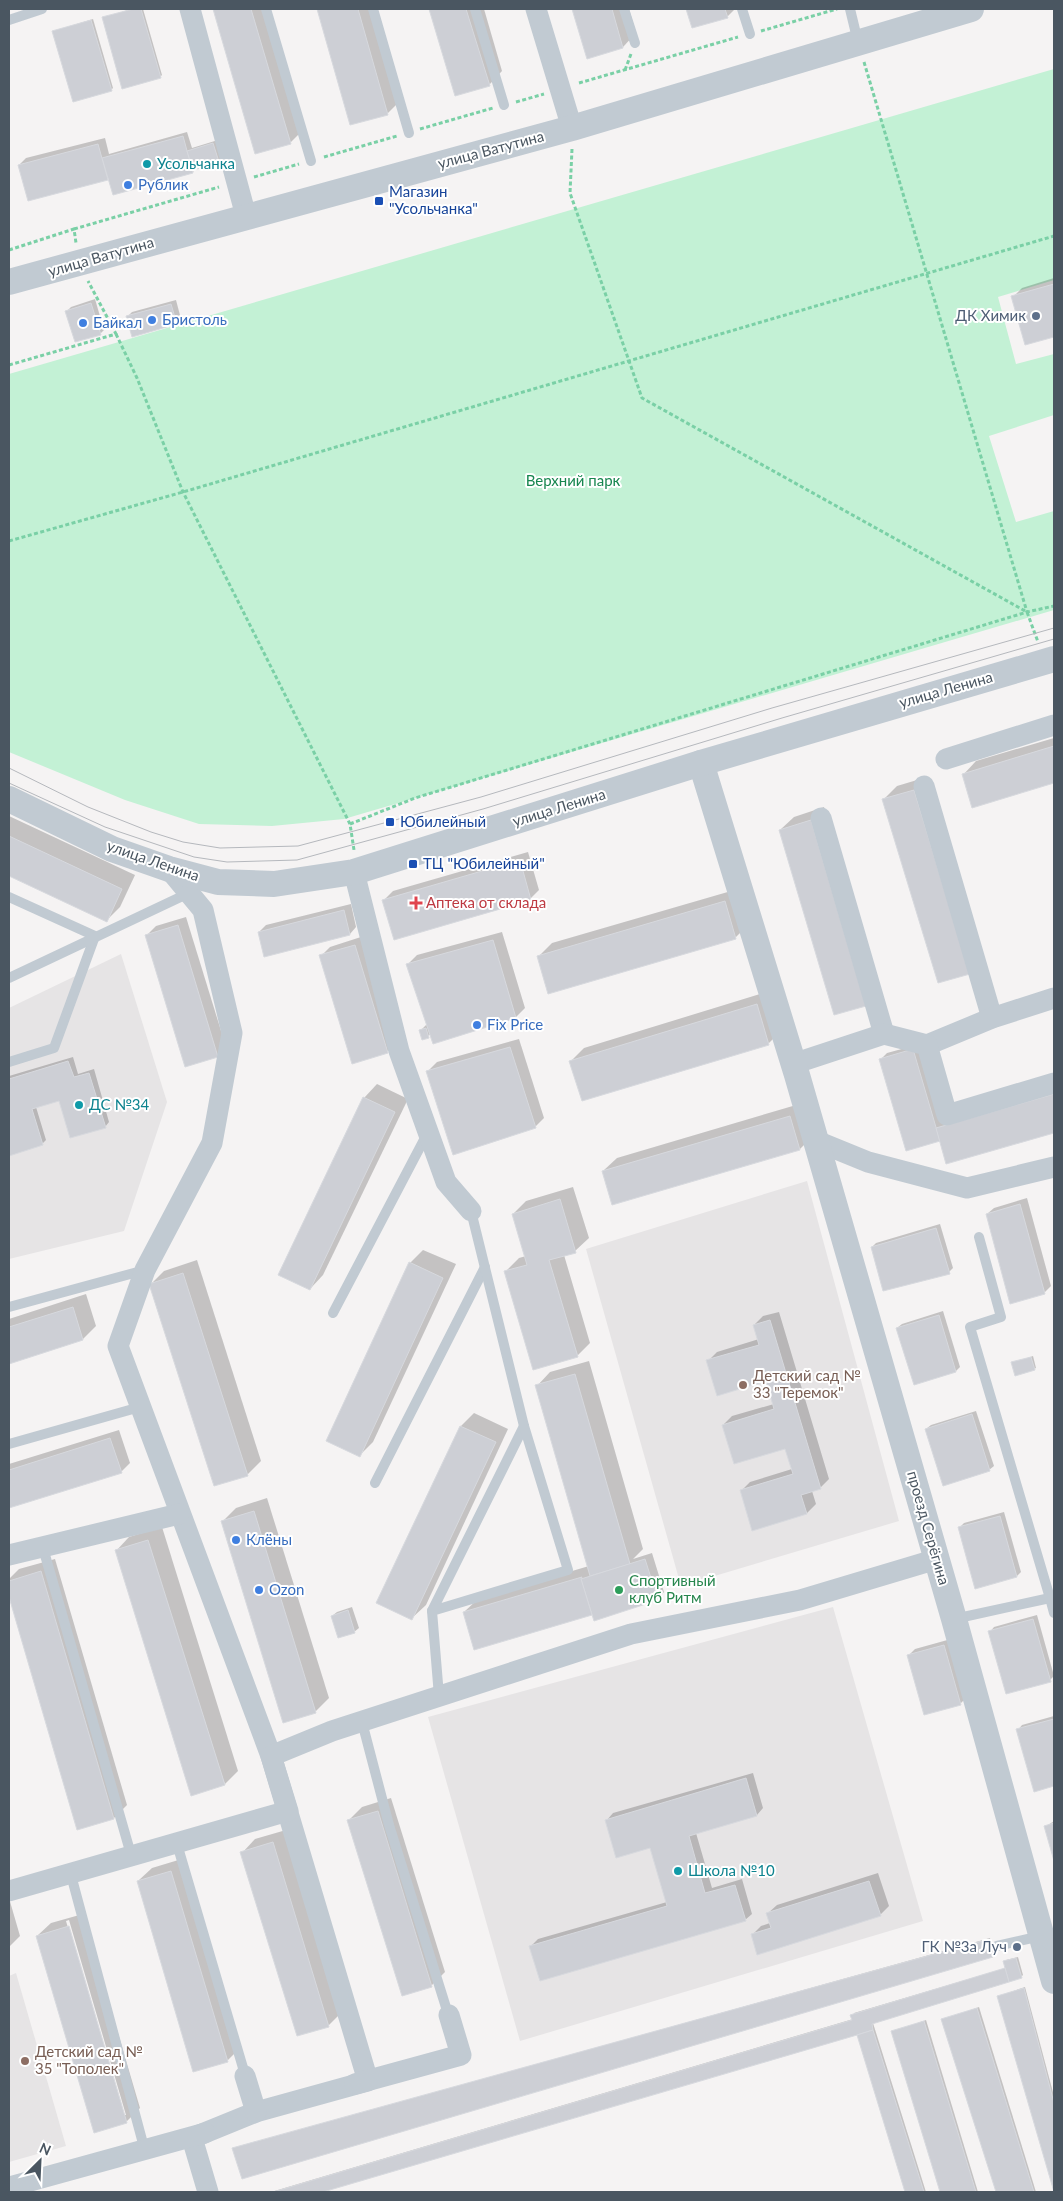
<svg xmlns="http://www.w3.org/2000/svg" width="1063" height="2201" viewBox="0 0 1063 2201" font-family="Lato,sans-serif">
<rect width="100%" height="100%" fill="#f5f3f3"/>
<g fill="#e6e4e5">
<path d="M121,954L167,1102L124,1231L9,1259V1008Z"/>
<path d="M807,1181L899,1521L681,1586L586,1249Z"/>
<path d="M833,1607L923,1921L520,2041L428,1717Z"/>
<path d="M16,1973L66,2146L9,2162V1976Z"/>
</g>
<path fill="#c3f1d5" d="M1054,69V280L998,297L1016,364L1054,354V415L989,436L1016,522L1054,511V610L344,819L272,826L199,824L125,800L9,752V374Z"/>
<g fill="#0003" fill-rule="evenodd">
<path d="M131,9H143L162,75L160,77L103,18Z"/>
<path d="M214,9H268L303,130L290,143L256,153Z"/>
<path d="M319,9H375L401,100L387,114L351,124Z"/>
<path d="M430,9H484L502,71L489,85L456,95Z"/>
<path d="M573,9H629L636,33L623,47L588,57Z"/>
<path d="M688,9H735L727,17L693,26Z"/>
<path d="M93,19L113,88L111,90L54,31Z"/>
<path d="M187,132L192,148L218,140L223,157L219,161L197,167L193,172L113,193L109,177L107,178L19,165L26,158L105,138L109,154Z"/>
<path d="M1054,278V335L1026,343L1013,297L1022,288Z"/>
<path d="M95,299L104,330L100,334L67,311L71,307Z"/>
<path d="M176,300L181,319L176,323L128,316L132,312Z"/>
<path d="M1054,738V782L973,806L963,775L976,761Z"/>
<path d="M927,777L983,959L883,800L897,786Z"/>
<path d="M824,807L879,991L780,830L794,817Z"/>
<path d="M9,816L135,875L120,907L107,920L9,875Z"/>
<path d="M528,852L539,890L530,899L384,900L393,891Z"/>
<path d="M738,889L748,925L735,938L538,957L552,943Z"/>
<path d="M351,904L356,927L350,934L265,955L259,932L266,925Z"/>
<path d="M186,917L226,1047L217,1056L147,935L156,926Z"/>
<path d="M502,932L525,1008L516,1017L434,1042L431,1034L423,1039L420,1031L427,1024L408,964L417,955Z"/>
<path d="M364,936L396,1043L387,1052L321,956L330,947Z"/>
<path d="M770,991L782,1030L769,1043L583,1100L571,1061L584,1048Z"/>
<path d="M519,1039L544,1118L535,1127L428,1071L437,1062Z"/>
<path d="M920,1044L943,1123L1054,1089V1132L947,1162L940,1140L881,1059L887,1053Z"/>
<path d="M73,1057L78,1074L94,1069L109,1122L105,1127L59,1100L36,1107L46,1140L42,1144L9,1154V1076Z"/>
<path d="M377,1084L408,1099L323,1275L310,1289L364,1098Z"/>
<path d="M803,1103L813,1136L800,1149L603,1171L617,1158Z"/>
<path d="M573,1187L589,1238L575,1251L564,1255L590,1343L577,1356L505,1272L519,1258L526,1256L513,1214L526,1201Z"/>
<path d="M1027,1198L1051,1286L1044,1293L987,1214L994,1208Z"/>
<path d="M940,1224L953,1268L949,1272L872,1247L876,1243Z"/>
<path d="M423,1250L456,1264L373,1442L360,1455L410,1263Z"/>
<path d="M197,1260L261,1461L247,1475L151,1284L164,1271Z"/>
<path d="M86,1294L96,1326L83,1339L9,1362V1319Z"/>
<path d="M943,1311L960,1367L956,1371L897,1328L902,1324Z"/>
<path d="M779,1312L829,1479L820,1488L812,1491L816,1504L807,1513L741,1491L750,1482L792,1469L786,1447L723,1425L732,1416L774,1404L767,1380L708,1361L717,1352L759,1339L754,1325L763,1316Z"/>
<path d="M1033,1356L1036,1368L1034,1369L1013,1363Z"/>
<path d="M589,1361L643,1549L633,1559L652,1553L664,1592L658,1599L593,1614L475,1648L464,1612L478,1599L589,1566L537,1386L550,1372Z"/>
<path d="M976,1411L994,1466L989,1470L926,1429L931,1425Z"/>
<path d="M474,1413L508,1429L426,1605L412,1618L461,1426Z"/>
<path d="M119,1430L130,1463L121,1472L9,1507V1464Z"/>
<path d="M267,1498L329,1698L316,1711L284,1721L223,1521L236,1508Z"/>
<path d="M1004,1512L1021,1572L1017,1576L959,1528L964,1523Z"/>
<path d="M162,1527L238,1771L225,1784L116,1551L129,1537Z"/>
<path d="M55,1559L127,1805L114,1818L78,1828L9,1593V1579L19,1569Z"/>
<path d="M352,1607L359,1628L354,1632L332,1616L337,1612Z"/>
<path d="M1037,1615L1054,1676L1050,1680L990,1632L994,1627Z"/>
<path d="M951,1639L967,1697L960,1704L909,1655L915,1649Z"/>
<path d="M1054,1716V1785L1035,1790L1018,1730L1022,1725Z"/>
<path d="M753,1773L763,1808L757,1815L696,1833L712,1888L742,1879L752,1914L745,1920L531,1946L538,1939L667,1902L651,1846L607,1820L613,1813Z"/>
<path d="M391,1798L445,1972L432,1985L403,1995L349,1820L362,1807Z"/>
<path d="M1054,1821V1857L1045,1827Z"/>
<path d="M286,1830L342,2012L328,2026L242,1853L255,1839Z"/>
<path d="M185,1858L241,2047L227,2061L138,1881L152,1868Z"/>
<path d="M878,1873L889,1906L880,1915L752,1935L761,1926L770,1923L767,1914L777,1905Z"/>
<path d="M9,1898L20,1936L9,1947Z"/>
<path d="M83,1914L140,2108L126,2122L37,1936L51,1923ZM69,1920L126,2115H123L66,1921Z"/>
<path d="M990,1938L994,1954L992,1955L233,2149Z"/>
<path d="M1018,1957L1023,1975L1021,1977L873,2023L926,2192H906L858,2034L318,2192H271L853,2019L854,2013L1006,1968L1005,1962L1006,1960Z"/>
<path d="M1025,1987L1054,2096V2188L999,1996Z"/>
<path d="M979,2007L1036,2192H997L943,2020Z"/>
<path d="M926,2020L978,2192H941L893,2032Z"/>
</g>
<g fill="#cdcfd5" stroke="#d7d9de">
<path d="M133,9H141L161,78L122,89L102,17Z"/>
<path d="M213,9H251L291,144L255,154Z"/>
<path d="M317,9H358L388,115L350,125Z"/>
<path d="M429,9H466L490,86L455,96Z"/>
<path d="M572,9H612L623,48L587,59Z"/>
<path d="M686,9H725L728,18L692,28Z"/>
<path d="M91,20L112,91L73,102L52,31Z"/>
<path d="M183,136L193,173L113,195L102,158Z"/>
<path d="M213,143L219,162L193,170L187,151Z"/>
<path d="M98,144L108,180L28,201L18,165Z"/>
<path d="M1054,284V337L1025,345L1011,296Z"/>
<path d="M91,303L101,335L75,342L65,311Z"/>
<path d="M171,304L177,324L132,337L126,316Z"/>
<path d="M1054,746V783L972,808L962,774Z"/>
<path d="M914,790L970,974L938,983L882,799Z"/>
<path d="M811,820L866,1006L834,1015L779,830Z"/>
<path d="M9,836L122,889L107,922L9,876Z"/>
<path d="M520,860L531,900L394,940L382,900Z"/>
<path d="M725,901L736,939L548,994L537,956Z"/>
<path d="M344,910L350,935L264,957L258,932Z"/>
<path d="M178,925L218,1057L185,1067L145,935Z"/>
<path d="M493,940L516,1018L433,1044L406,964Z"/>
<path d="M355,945L388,1053L352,1064L319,955Z"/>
<path d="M757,1004L769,1045L582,1101L569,1061Z"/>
<path d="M426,1028L429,1038L422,1040L419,1030Z"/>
<path d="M510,1047L536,1128L453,1155L426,1071Z"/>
<path d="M913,1049L940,1141L906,1151L879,1059Z"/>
<path d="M68,1061L74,1077L89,1073L106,1128L70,1138L59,1101L32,1109L43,1145L9,1156V1079Z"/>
<path d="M1054,1094V1133L946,1164L936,1128Z"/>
<path d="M363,1097L395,1112L310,1290L278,1275Z"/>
<path d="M790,1116L800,1150L612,1205L602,1171Z"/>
<path d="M560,1199L576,1253L549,1260L578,1357L533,1370L504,1271L527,1265L512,1214Z"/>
<path d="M1020,1204L1045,1294L1010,1304L986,1214Z"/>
<path d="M936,1228L950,1274L883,1291L871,1247Z"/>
<path d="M409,1262L443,1278L360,1457L326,1441Z"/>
<path d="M183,1273L248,1476L214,1486L149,1284Z"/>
<path d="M73,1307L83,1340L9,1364V1327Z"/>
<path d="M939,1315L956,1372L914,1385L896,1328Z"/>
<path d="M770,1320L821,1489L801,1495L807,1514L752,1531L740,1490L793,1474L785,1449L734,1464L722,1425L774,1409L766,1381L717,1396L706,1360L759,1345L753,1325Z"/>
<path d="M1031,1357L1035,1370L1015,1376L1011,1362Z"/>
<path d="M575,1374L630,1564L590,1576L535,1385Z"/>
<path d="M972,1414L990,1471L943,1486L925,1429Z"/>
<path d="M460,1426L496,1442L412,1620L376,1603Z"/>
<path d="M110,1438L122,1473L9,1508V1470Z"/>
<path d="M254,1511L316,1713L283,1723L221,1521Z"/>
<path d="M1000,1516L1017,1577L975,1589L958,1527Z"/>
<path d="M148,1540L225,1785L191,1796L115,1550Z"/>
<path d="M645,1559L658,1600L594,1621L581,1579Z"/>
<path d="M41,1571L114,1819L77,1830L9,1597V1581Z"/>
<path d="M582,1577L581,1579L592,1615L474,1650L463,1612Z"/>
<path d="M348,1610L355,1633L338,1638L331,1616Z"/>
<path d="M1033,1619L1051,1682L1006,1694L988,1631Z"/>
<path d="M944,1645L961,1705L924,1715L907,1655Z"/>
<path d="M1054,1719V1786L1034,1792L1016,1729Z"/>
<path d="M746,1778L757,1816L689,1836L705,1893L735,1885L746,1921L540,1981L529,1946L667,1906L650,1848L616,1858L605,1820Z"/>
<path d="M378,1811L432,1987L402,1996L347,1820Z"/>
<path d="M1054,1823V1861L1044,1826Z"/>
<path d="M273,1842L329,2027L297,2036L240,1852Z"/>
<path d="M171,1871L228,2062L193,2072L137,1881Z"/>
<path d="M869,1881L881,1916L757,1955L751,1934L771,1928L766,1913Z"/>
<path d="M69,1926L127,2123L94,2133L36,1936Z"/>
<path d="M989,1939L993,1957L242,2179L232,2148Z"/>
<path d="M1016,1958L1022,1978L1009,1982L1003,1961Z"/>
<path d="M1005,1968L1009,1982L872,2024L873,2030L857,2035L323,2192H273L852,2020L850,2015Z"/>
<path d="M1024,1988L1054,2103V2192L997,1996Z"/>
<path d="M977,2008L1034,2192H996L941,2019Z"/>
<path d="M924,2021L976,2192H940L891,2031Z"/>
<path d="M873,2030L924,2192H905L857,2035Z"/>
</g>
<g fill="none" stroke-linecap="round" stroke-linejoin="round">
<g stroke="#7ad0a6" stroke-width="3" stroke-dasharray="4 2.5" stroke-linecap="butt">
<path d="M761,31L837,9"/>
<path d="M864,62L1027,612"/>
<path d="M625,70L631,54"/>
<path d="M579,83L738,37"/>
<path d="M516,102L544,94"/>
<path d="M420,129L493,108"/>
<path d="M572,149L570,193L642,398L1027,612L1038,642"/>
<path d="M324,157L397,136"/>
<path d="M254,177L299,164"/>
<path d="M74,229L219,187"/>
<path d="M9,250L74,229L76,243"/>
<path d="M116,334L137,378L183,492L350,824L354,850"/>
<path d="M9,365L116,334L88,281"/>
<path d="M9,541L183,492L1054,236"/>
<path d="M350,824L415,798L1027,612L1054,606"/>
</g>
<g stroke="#c1cad2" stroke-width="10">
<path d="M266,9L311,161"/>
<path d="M373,9L409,133"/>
<path d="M475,9L504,105"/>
<path d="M624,9L635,43"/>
<path d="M742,9L750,34"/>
<path d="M850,9L858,42"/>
<path d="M9,20L42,9"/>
<path d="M9,897L95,936L54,1048L9,1062"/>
<path d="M9,978L189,893"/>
<path d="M979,1237L1001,1317L970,1327L1050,1598L1054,1597"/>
<path d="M9,1307L145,1270"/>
<path d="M333,1313L427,1134"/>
<path d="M9,1444L140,1407"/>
<path d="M375,1483L485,1267"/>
<path d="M43,1548L132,1858"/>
<path d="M432,1611L524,1426"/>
<path d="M954,1619L1050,1598L1054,1613"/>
<path d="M439,1696L432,1611L568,1570L524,1426L471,1211"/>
<path d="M362,1722L389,1825L449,2017"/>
<path d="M177,1844L246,2078"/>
<path d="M71,1875L145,2151"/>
<path d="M997,1946L1041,1936"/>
</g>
<g stroke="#c1cad2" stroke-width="21">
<path d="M190,9L246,216"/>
<path d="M536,9L572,128"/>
<path d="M946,759L1054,725"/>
<path d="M924,786L992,1018"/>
<path d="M821,818L884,1034"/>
<path d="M169,869L203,910L232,1033L212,1143L145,1270L118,1346L271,1756L368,2081L256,2112L192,2138L208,2192"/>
<path d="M354,872L399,1051L446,1182L471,1211"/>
<path d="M927,1045L992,1018L1054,998"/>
<path d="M793,1064L884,1034L927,1045L947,1115L1054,1083"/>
<path d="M814,1140L868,1162L967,1188L1054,1167"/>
<path d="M9,1555L179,1514"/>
<path d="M9,1891L288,1811L271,1756L332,1731L631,1634L800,1600L937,1559"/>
<path d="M245,2076L256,2112"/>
<path d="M355,2084L461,2055L449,2015"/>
<path d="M9,2187L205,2133"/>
</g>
<g stroke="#c1cad2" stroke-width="26">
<path d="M9,282L572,128L971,9"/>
<path d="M701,763L797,1075L954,1619L1054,1981"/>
<path d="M9,799L112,849L169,869L218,882L274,884L354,872L701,763L1054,659"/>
</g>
<g stroke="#b5b8bd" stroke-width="1">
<path d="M9,768L88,807L151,832L183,842L220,848L298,846L481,797L772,708L1054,628"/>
<path d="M9,783L105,827L194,857L227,862L297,860L483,809L782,718L1054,639"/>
</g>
</g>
<g fill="#0f9aa8" stroke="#fff" stroke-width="2">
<circle cx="147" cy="164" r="5"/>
<circle cx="79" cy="1105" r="5"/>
<circle cx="678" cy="1871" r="5"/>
</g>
<g fill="#3f7fe0" stroke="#fff" stroke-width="2">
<circle cx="128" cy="185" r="5"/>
<circle cx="152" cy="320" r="5"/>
<circle cx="83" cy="323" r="5"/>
<circle cx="477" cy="1025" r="5"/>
<circle cx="236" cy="1540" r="5"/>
<circle cx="259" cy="1590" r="5"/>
</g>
<g fill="#1a4fb4" stroke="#fff" stroke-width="2">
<rect x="374" y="196" width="10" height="10" rx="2.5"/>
<rect x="385" y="817" width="10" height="10" rx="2.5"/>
<rect x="408" y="859" width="10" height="10" rx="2.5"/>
</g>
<g fill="#5c6f8a" stroke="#fff" stroke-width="2">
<circle cx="1036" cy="316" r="5"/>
<circle cx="1017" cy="1947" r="5"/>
</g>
<path fill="#e0444e" stroke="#fff" stroke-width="2" d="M413.5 895.5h5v5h5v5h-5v5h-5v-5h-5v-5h5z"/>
<g fill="#8d6e63" stroke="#fff" stroke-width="2">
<circle cx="743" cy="1385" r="5"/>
<circle cx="25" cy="2061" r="5"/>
</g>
<circle fill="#2e9e5b" stroke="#fff" stroke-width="2" cx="619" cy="1590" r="5"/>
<g text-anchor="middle" stroke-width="4" stroke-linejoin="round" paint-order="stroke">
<g font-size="15" fill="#4a5661" stroke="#fff">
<text transform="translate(491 150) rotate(-15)" y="5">улица Ватутина</text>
<text transform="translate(101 257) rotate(-16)" y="5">улица Ватутина</text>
<text transform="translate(946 690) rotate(-16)" y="5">улица Ленина</text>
<text transform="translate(559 808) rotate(-17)" y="5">улица Ленина</text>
<text transform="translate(153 861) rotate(19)" y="5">улица Ленина</text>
<text transform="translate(928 1528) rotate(74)" y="5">проезд Серёгина</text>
</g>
<g font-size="15" fill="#0d838f" stroke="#fff" text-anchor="start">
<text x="157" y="169">Усольчанка</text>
<text x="89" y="1110">ДС №34</text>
<text x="688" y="1876">Школа №10</text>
</g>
<g font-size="15" fill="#366cbe" stroke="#fff" text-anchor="start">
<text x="138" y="190">Рублик</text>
<text x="162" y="325">Бристоль</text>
<text x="93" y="328">Байкал</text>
<text x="487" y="1030">Fix Price</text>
<text x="246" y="1545">Клёны</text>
<text x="269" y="1595">Ozon</text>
</g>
<g font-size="15" fill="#164399" stroke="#fff" text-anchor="start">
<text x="389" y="197">Магазин<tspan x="389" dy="17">"Усольчанка"</tspan></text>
<text x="400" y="827">Юбилейный</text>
<text x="423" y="869">ТЦ "Юбилейный"</text>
</g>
<g font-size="15" fill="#4e5e75" stroke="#fff" text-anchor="end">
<text x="1026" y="321">ДК Химик</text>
<text x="1007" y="1952">ГК №3а Луч</text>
</g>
<g font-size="15" fill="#17864f" stroke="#fff">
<text x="573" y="486">Верхний парк</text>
</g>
<g font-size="15" fill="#be3a42" stroke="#fff" text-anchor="start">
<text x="426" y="908">Аптека от склада</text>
</g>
<g font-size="15" fill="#785e54" stroke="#fff" text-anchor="start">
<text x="753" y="1381">Детский сад №<tspan x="753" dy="17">33 "Теремок"</tspan></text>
<text x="35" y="2057">Детский сад №<tspan x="35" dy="17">35 "Тополек"</tspan></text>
</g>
<g font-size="15" fill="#27864d" stroke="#fff" text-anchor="start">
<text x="629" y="1586">Спортивный<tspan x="629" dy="17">клуб Ритм</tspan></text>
</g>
</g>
<rect width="1063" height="2201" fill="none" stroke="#4a5661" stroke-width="20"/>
<g transform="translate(40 2161) rotate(24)" stroke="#ffffff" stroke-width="4" paint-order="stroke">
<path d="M0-4L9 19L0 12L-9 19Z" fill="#4a5661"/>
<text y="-8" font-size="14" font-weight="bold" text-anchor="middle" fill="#4a5661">N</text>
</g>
</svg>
